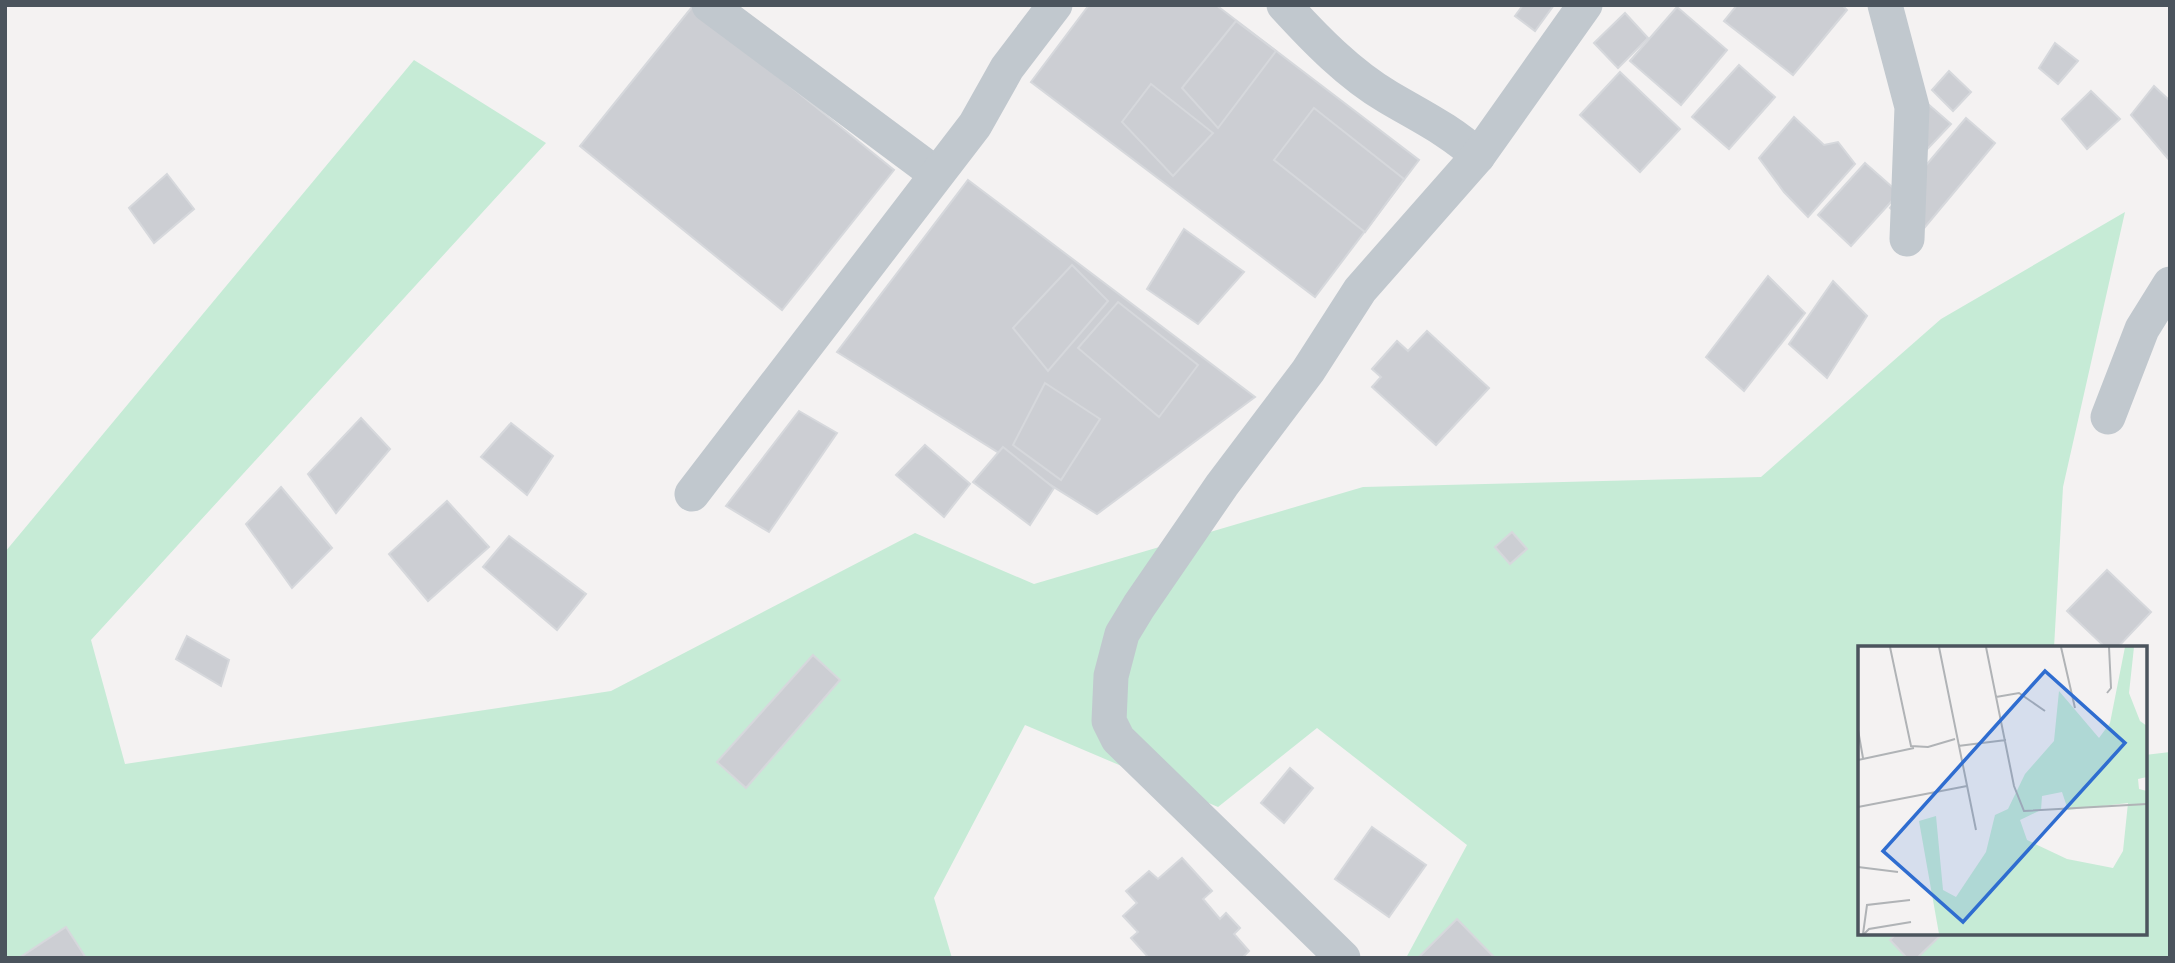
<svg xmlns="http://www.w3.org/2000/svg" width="2175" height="963" viewBox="0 0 2175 963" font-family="Karla,sans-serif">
<rect width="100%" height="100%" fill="#f4f2f2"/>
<path fill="#c6ebd6" d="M414,60L546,143L91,640L125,764L611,691L915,533L1034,584L1363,487L1761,477L1941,319L2125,212L2063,487L2054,648H1860V933H2145V755L2170,752V958H1406L1467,845L1317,728L1218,807L1025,725L934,898L952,958H5V552Z"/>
<g fill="#ccced3" stroke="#d6d8dc" stroke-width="2">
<path d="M1089,5H1216L1419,160L1315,297L1031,82Z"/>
<path d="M1523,5H1554L1535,31L1515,16Z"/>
<path d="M1737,5H1842L1847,10L1793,75L1724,21Z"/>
<path d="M692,7L894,170L782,310L580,146Z"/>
<path d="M1677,7L1727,50L1681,105L1630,61Z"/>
<path d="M1625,13L1648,38L1618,68L1594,43Z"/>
<path d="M1236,21L1276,51L1218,128L1182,88Z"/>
<path d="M2055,43L2078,61L2058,84L2039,68Z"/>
<path d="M1739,65L1775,97L1729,149L1692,117Z"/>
<path d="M1949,71L1971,92L1953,111L1932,90Z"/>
<path d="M1620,72L1680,129L1640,172L1580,115Z"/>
<path d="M1151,84L1213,133L1173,176L1122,122Z"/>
<path d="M2154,86L2170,101V161L2131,115Z"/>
<path d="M2091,91L2120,119L2087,149L2062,119Z"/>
<path d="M1928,104L1951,124L1916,161Z"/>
<path d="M1314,108L1404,179L1365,232L1274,160Z"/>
<path d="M1794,117L1824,145L1838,142L1855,164L1808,217L1784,192L1759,158Z"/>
<path d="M1966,118L1995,143L1920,233L1890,208Z"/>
<path d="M1865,163L1899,193L1851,246L1818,215Z"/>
<path d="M167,174L194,209L154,243L129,208Z"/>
<path d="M968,180L1255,397L1097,514L837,352Z"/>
<path d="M1184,229L1244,272L1198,324L1147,289Z"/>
<path d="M1072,265L1108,301L1048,371L1013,328Z"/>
<path d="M1768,276L1805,313L1744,391L1706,357Z"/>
<path d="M1833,281L1867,316L1827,378L1789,344Z"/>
<path d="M1118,302L1198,365L1159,417L1078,348Z"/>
<path d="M1427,331L1489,388L1436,445L1372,387L1381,377L1372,369L1397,341L1408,351Z"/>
<path d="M1045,383L1100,419L1061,480L1013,445Z"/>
<path d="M799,411L837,433L769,532L726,506Z"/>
<path d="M361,418L390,449L336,513L308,474Z"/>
<path d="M511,423L553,456L527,495L481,457Z"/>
<path d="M925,445L970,484L944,517L896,475Z"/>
<path d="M1003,447L1054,488L1030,525L973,482Z"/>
<path d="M281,487L332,548L292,588L246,524Z"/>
<path d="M447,501L489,547L428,601L389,554Z"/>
<path d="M1512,532L1527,549L1510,564L1495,547Z"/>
<path d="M509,536L586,594L557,630L483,567Z"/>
<path d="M2107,570L2151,612L2117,648H2106L2067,611Z"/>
<path d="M187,636L229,660L221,686L176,659Z"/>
<path d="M813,655L840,680L746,788L717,762Z"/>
<path d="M1290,768L1313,788L1284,823L1261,803Z"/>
<path d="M1372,827L1426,865L1389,917L1335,879Z"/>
<path d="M1182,858L1212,891L1203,899L1220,919L1226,913L1240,928L1234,934L1249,951L1242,958H1149L1131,938L1138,932L1123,916L1137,903L1126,891L1149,871L1158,879Z"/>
<path d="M1457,919L1495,958H1418Z"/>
<path d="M66,927L86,958H19Z"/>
<path d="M1897,933H1943L1917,958H1907L1890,940Z"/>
</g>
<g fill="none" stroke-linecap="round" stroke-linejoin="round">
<g stroke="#c1c8ce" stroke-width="35">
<path d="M709,5L936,174"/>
<path d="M1284,5C1315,39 1349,74 1388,97C1420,116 1450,130 1478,156"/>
<path d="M1885,5L1912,107L1907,239"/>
<path d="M2108,417L2142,329L2170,284"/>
<path d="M692,494L975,125L1007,68L1055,5"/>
<path d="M1343,958L1118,739L1109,721L1111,676L1122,634L1139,606L1222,485L1308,371L1360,290L1478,156L1585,5"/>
</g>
</g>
<g transform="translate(1858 646)">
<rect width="289" height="289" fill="#f4f2f2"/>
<path d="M267,1H276L271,47L282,75L289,80V131L280,133L281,143L289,145V288H81L61,175L78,170L85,244L98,251L128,206L137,169L150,163L167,128L196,95L201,45L241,92L252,77ZM204,146L210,164L270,157L265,205L255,222L209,213L169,194L162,174L183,164L184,150Z" fill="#c6ebd6" fill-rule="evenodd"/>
<path fill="none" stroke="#b0b3b6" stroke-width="2" d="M32,1L53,100L70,101L97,93M81,1L118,184M128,1L156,140L166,165L289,158M203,1L217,62M249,47L253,42L251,1M138,51L161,47L187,65M0,84L5,112M100,100L148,94M0,114L56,102M0,161L109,140M0,221L40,226M5,288L9,259L52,254M6,288L11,283L53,276"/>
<path fill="#2f6dd0" fill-opacity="0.15" stroke="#2f6dd0" stroke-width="3.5" d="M187,25L267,97L105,276L25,205Z"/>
<rect width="289" height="289" fill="none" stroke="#4b545d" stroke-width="3.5"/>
</g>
<rect width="2175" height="963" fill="none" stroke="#4b545d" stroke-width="14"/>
</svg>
